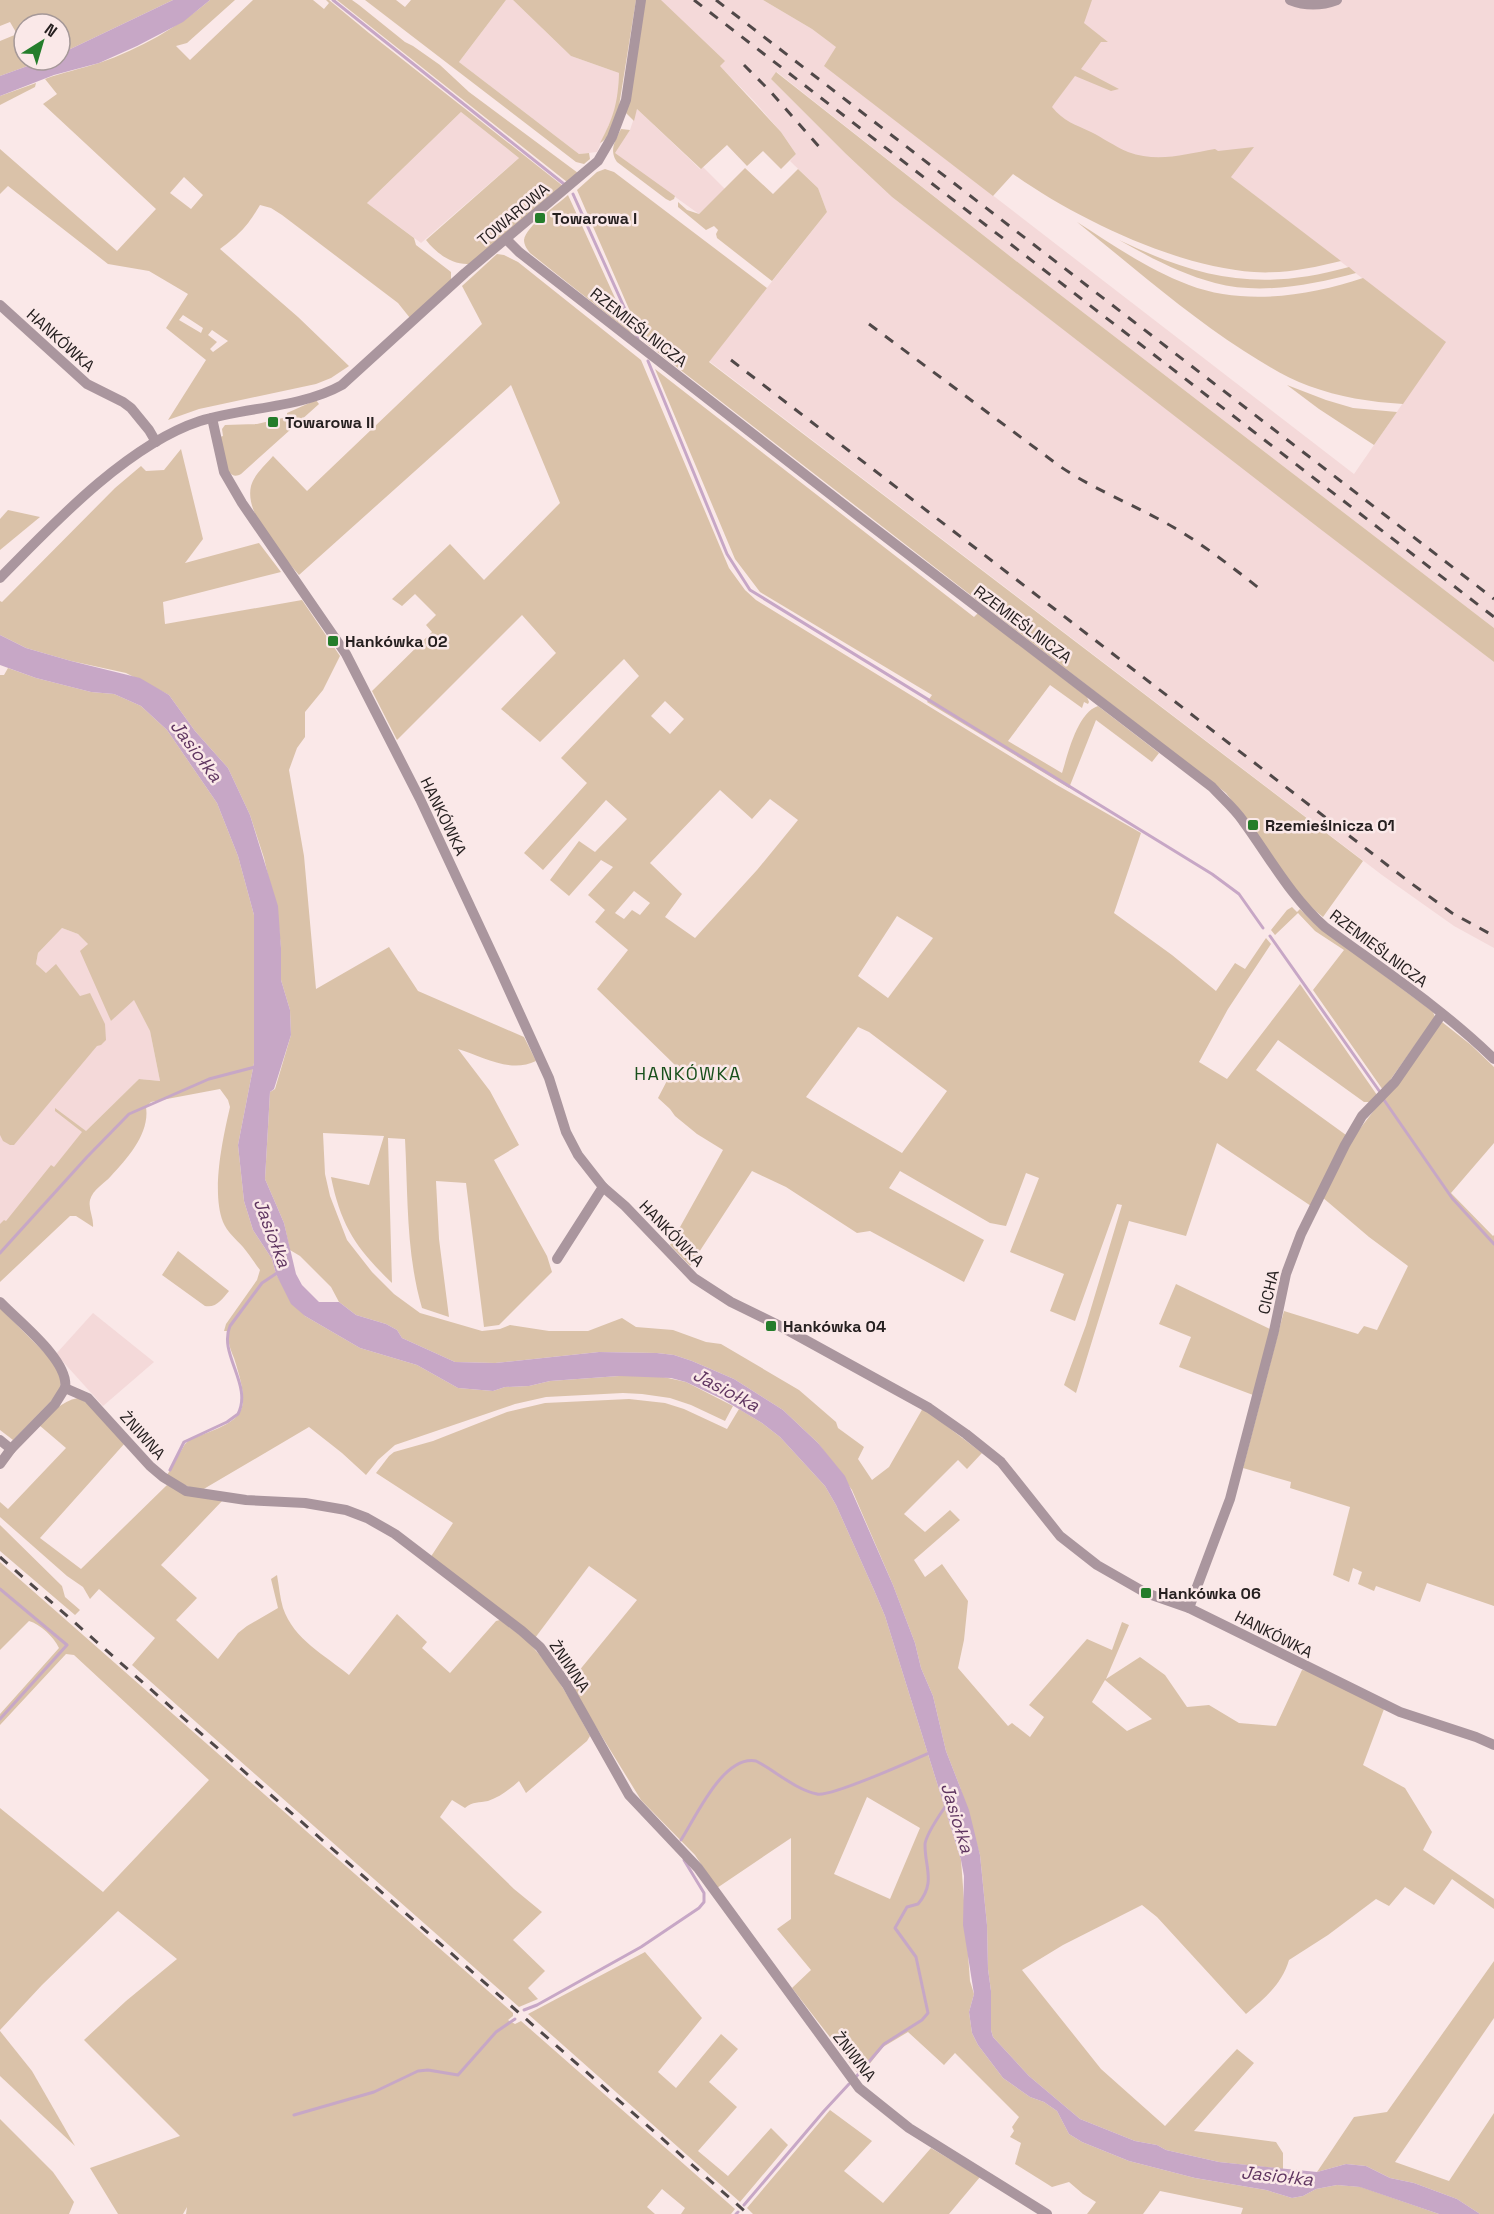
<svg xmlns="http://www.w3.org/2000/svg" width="1494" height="2214" viewBox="0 0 1494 2214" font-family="'Space Grotesk',sans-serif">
<rect width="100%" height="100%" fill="#fae8e8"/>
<g fill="#f4d9d9" fill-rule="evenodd">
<path d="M506,0H513L571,56L619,73L618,99L614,113L597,152L579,154L459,62Z"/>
<path d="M655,0H763L812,29L832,44L813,0H1494V628L1011,257L777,72L771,79L846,154L892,197L1494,662V948L1454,926L1382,875L709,361L827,212L818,188L790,161L796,154L781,132L754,101ZM836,48L1208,206L1231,177L1445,342L1354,474L825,66Z"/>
<path d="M637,109L700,169L703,167L725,189L699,214L614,153L630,130Z"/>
<path d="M461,112L519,158L421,243L367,203Z"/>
<path d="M62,928L78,934L88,944L111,1021L134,999L150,1031L160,1081L139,1079L86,1131L0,1235V1133L76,1000L36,964L38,953Z"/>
<path d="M93,1313L154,1362L103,1406L56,1354Z"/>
</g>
<g fill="#dac2a9" fill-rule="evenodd">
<path d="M0,0H173L60,54V24H24V60H44L0,76V41L17,34L10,22L0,26Z"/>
<path d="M210,0H235L187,43L176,46L190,60L253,0H313L324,9L329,3L326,0H329L369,33L563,186L469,264C452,265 436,253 426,240L519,158L461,112L367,203L414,238L416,245L451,272V280L410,318L398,303L282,215L271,208L260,205C247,227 240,234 220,249L298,317L349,366L331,378L316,384L199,409L168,420L206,360L166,328L188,294L149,271L108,264L8,186L0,194V149L117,251L156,209L43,104L57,94L45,79C63,72 81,69 99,63C140,49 178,27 210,0ZM184,177L203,195L191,209L170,193ZM183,315L203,328L201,333L179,320ZM212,330L228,341L213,352L210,349L217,342L208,335Z"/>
<path d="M337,0H352L359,5L405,42L413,46L440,65L469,92L578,173L567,182Z"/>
<path d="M365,0H396L405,7L411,0H506L459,62L579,154L589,153L590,159L584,164L576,162Z"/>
<path d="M513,0H636L619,106C615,118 611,138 600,143C614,117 618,102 619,73L571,56Z"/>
<path d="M645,0H661L725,61L720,66L781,132L796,154L781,169L763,151L747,166L727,145L701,169L637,109L634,121L626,113Z"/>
<path d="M763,0H1092L1084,23L1108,42H1101L1081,69L1119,89L1111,91L1075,76L1054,104L1052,107C1063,121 1076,125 1091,132C1103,138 1114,146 1128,152C1158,163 1185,154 1215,149L1218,151L1254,147L1231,177L1341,261C1313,268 1283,274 1254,272C1177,267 1076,219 1013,174L993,196L824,66L836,47L812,29Z"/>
<path d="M776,72L1011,257L1494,628V662L1319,528L892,197L846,154L771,79Z"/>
<path d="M36,83L35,87L0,105V96Z"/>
<path d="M621,129L630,130L615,153L675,196L674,199L670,201L666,199L617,162C609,150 615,141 621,129Z"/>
<path d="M745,168L773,194L798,169L818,188L827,212L772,281L717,238L716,234L718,230L714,226L706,230L678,207V202L687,210L699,214Z"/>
<path d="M605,169L614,172L767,288L709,362L1363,861L1323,917C1282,885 1258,834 1226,793L643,341L577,190L597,172Z"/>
<path d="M568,195L631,333L530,253C527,249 524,245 524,240C526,226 557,205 568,195Z"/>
<path d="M1077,222C1113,245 1149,270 1189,285C1244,306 1309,296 1363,278L1446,342L1403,404C1370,402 1339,397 1309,386C1286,378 1265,364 1244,351C1185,313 1132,266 1077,222Z"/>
<path d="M1119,240C1201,279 1259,292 1349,267L1356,273C1312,285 1260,295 1215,283C1181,274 1149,257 1119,240Z"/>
<path d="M497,254L504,255L518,262L641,360L729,568L745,590L756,600L1057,785L1141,833L1114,913L1172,955L1216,991L1235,963L1245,969L1266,938L1271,944L1228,1009L1199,1062L1227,1079L1300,984L1377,1095L1370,1102H1364L1278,1040L1256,1070L1346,1135L1311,1206L1217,1143L1186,1236L1129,1221L1076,1393L1064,1385L1086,1325L1122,1205L1117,1204L1075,1321L1050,1311L1064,1274L1010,1252L1039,1178L1026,1173L1006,1226L990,1223L900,1171L889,1188L984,1240L964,1282L870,1231L857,1233L786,1187L752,1171L690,1266L670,1245L723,1150L697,1134L675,1116L670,1109L658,1098L671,1073L676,1066L597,989L628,950L595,922L605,910L588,895L613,867L601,860L569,896L550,880L579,841L595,852L627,819L606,800L543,870L524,853L587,783L561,758L639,676L624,659L540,742L501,709L556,653L522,615L397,740L372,691L432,632L426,625L436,615L415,594L402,606L392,599L450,544L484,580L560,503L511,385L299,575C282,554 244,515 251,486C254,475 265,465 273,456L307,491L482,324L462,286ZM665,701L684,719L670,734L651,716ZM720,790L752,819L770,799L798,820L757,870L695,938L665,917L682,894L650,863ZM634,891L650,903L640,915L632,910L624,919L615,913ZM897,916L933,938L888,998L858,976ZM858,1027L869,1032L947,1091L902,1153L806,1097Z"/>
<path d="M655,369L974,617L978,613L1087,697L1089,702L1088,704L1084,702L1082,708L1050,685L1008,741L1062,773C1068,754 1077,713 1098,706L1159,753L1152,762L1096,720L1069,788L927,702L932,695L760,592L735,559Z"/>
<path d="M1287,385L1326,400L1353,408L1397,412L1374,445L1319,409Z"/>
<path d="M316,400L319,404L241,474C236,477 232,476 228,471L220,437L223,436L222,429L225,425L257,424L287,417V413Z"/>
<path d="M181,449L203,539L185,563L259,543L281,572L163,602L165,624L302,600L340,656L323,690L305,712V737L297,748L289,770L304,856L316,989L389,947L418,991L524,1037L536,1061C510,1074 482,1056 458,1049L490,1091L519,1145L494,1160L547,1256L552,1272L499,1325L484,1327L466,1183L436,1181L439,1239L449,1317L422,1308C406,1254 408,1195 405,1139L388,1138L392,1283C357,1249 341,1227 331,1177L369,1185L384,1136L323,1133L325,1174L330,1196L347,1240L372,1272L394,1294L420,1313L482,1331L500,1329L510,1325L549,1331H588L622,1318L636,1327L673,1330L706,1342L721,1344L799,1390L836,1422L838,1428L864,1447L858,1459L872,1480L889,1467L923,1408L982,1453L967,1469L958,1460L904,1514L925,1532L950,1510L960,1520L914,1560L925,1577L942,1564L968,1601L964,1640L958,1668L1008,1726L1012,1723L1030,1737L1044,1717L1029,1705L1087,1639L1112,1650L1122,1622L1129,1625L1106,1679L1140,1657L1165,1675L1187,1707L1209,1705L1239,1723L1276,1726L1302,1670L1308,1671L1384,1709L1363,1765L1405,1788L1432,1832L1423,1850L1494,1899V1909L1452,1879L1434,1905L1405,1887L1389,1906L1376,1899L1328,1935L1289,1960C1282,1984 1265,1998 1246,2014L1157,1917L1142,1905L1063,1945L1022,1970L1101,2069L1165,2126L1237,2049L1254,2063L1194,2131L1276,2142L1283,2153V2169L1219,2162L1166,2150L1157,2145L1135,2141L1080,2119L1029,2076L993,2037L991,2030V1991L988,1969L987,1925L980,1855L960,1787L946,1751L933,1696L921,1668L915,1643L893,1585L852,1490L818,1443L783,1410L734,1379L692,1361L674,1355L657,1353L599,1352L495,1363L455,1362L402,1338L397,1330L386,1324L356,1315L339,1302L331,1287L300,1256L290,1250L284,1223L265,1179L270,1092L275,1089L291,1035L290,1010L281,980V948L278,919L264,858L250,815L228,768L195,731L169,695L126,673L71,661L26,648L0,635V601L2,602L115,488L141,466L146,471L164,470ZM1105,1680L1152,1719L1127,1731L1092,1702Z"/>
<path d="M8,510L40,517L0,550V519Z"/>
<path d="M8,668L36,678L91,692L114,694L141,706L167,730L217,803L238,856L254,915V1063L238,1145L244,1201L253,1230L272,1259L276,1274L284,1287L305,1316L360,1348L417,1365L458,1388L493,1391L505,1387L529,1386L550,1381L619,1376H659L686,1382L733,1406L725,1421L691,1405L670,1398L642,1394L623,1393L546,1397L515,1404L395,1445L378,1460L366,1475L342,1453L309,1427L202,1490H197L166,1477L185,1444L189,1440C244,1419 253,1417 234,1358C230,1348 227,1341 229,1331H224L226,1324L257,1280L260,1270C254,1262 249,1254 243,1247C236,1239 227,1232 223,1222C211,1191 223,1138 230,1107L228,1100L220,1089L151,1102L146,1107C150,1133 128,1158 111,1176C104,1184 93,1189 90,1200C88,1209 94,1218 93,1227L76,1216H70L0,1282V1224L4,1220L6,1221L51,1165L54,1167L82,1132L55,1111V1108L86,1131L139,1079L160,1081L150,1031L134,1000L111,1021L80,951L88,944L78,934L62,928L38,953L36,964L46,973L56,964L80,996L90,993L105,1024L106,1040L101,1045L97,1046L14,1145H10L3,1141L0,1135V675H4Z"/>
<path d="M1292,907L1297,912L1300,909L1315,924L1433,1012L1435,1017L1383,1090L1313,990L1344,950L1315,931L1298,913L1275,935L1271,930L1287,910Z"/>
<path d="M1442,1022L1471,1045L1494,1067V1143L1451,1193L1493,1236L1494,1235V1606L1427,1583L1420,1602L1376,1586L1374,1591L1358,1584L1362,1572L1353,1568L1349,1582L1333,1575L1350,1507L1290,1488L1291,1482L1243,1468L1284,1311L1358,1334L1364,1326L1377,1330L1408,1266L1369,1237L1322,1197L1352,1139Z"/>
<path d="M178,1251L229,1291C222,1299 217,1308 205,1306L162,1275Z"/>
<path d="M1176,1284L1270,1329L1253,1395L1179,1367L1191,1337L1159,1324Z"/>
<path d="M0,1308L51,1359L61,1376L60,1392L13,1440L0,1430Z"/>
<path d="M78,1398L89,1404L125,1443L40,1538L81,1569L167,1485L223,1500L161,1565L197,1598L176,1620L218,1659L238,1633L247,1626L278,1608L271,1579L277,1575C279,1586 280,1598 283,1608C294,1640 325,1655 349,1675L397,1614L427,1642L422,1648L450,1673L496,1621L500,1620C510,1628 521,1635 530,1644C555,1670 573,1705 590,1736L587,1741L526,1793L519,1781C510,1789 500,1797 488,1801C479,1803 473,1801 465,1808L452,1800L440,1817L514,1889L542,1912L513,1940L545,1971L528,1988L538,1999L519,2007L179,1707L132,1665L155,1638L99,1589L90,1599L83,1587L67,1576L0,1517V1502L8,1509L66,1448L39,1425C51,1414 61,1401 78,1398Z"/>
<path d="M629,1399L665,1403L684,1409L727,1429L739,1409L762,1423L780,1437L825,1486L836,1505L874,1590L885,1616L961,1860L970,1981L974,1994L969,2012L972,2033L978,2045L1003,2078L1030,2097L1044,2102L1057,2111L1069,2134L1082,2142L1129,2161L1195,2178L1266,2190L1292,2198L1303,2196L1316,2189L1337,2185L1361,2187L1439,2214H1241L1243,2208L1160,2191L1143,2214H1087L1096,2202L1083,2194L1069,2182L1052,2187L1015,2164L1021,2143L1010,2137L1014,2131L1012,2127L1019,2117L955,2053L944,2065L908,2032L883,2047L860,2076L792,1988L811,1970L777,1929L791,1919V1838L717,1888L695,1855L641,1800L569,1683L637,1600L589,1566L535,1638L430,1558L453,1523L376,1473L389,1456L394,1452L433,1441L507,1412L545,1403ZM867,1797L920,1828L890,1899L834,1874Z"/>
<path d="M0,1525L62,1586L65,1597L80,1610L75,1615L0,1551Z"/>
<path d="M0,1562L513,2013V2016L508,2020L515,2024L521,2021L735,2209L731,2214H681L685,2208L662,2189L647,2207L655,2214H186L187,2207L183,2214H118L90,2168L180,2136L84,2040L126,2001L177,1959L118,1911L42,1985L0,2030V1808L103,1892L209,1780L74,1655L66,1654L0,1725V1714L59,1648C54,1637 40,1624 29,1621L0,1650Z"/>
<path d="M645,1952L702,2018L658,2072L676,2088L721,2034L738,2049L709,2082L737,2107L698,2151L728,2176L771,2128L788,2145L740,2202L528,2014Z"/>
<path d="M1494,1961V2018L1395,2162L1449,2181L1494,2113V2214H1480L1457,2199L1414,2183L1390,2178L1366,2166L1346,2164L1317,2172L1354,2117L1387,2112Z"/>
<path d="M0,2031L32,2071L75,2146L0,2076Z"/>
<path d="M830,2110L872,2141L844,2171L883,2203L931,2148L980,2177L949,2214H753L747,2208Z"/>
<path d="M0,2119L53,2172L74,2202L69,2214H0Z"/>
</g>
<g fill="#c7a7c6">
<path d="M173,0H210L183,22L137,46L99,63L54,75L0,96V76L44,60H60V54Z"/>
<path d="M0,635L26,648L71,661L140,678L169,695L195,731L228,768L250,815L278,906L281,948V980L290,1010L291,1035L274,1089L270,1092L265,1179L284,1223L296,1274L302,1285L319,1302H339L356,1315L386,1324L397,1330L402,1338L455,1362L495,1363L599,1352L657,1353L674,1355L692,1361L734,1379L783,1410L818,1443L845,1476L893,1585L915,1643L921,1668L933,1696L946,1751L969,1810L980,1855L987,1925L988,1969L991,1991V2030L993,2037L1029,2076L1080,2119L1135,2141L1157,2145L1166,2150L1219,2162L1317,2172L1346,2164L1366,2166L1390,2178L1414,2183L1457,2199L1480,2214H1439L1360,2187L1337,2185L1316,2189L1303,2196L1292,2198L1266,2190L1195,2178L1129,2161L1082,2142L1069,2134L1057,2111L1044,2102L1030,2097L1003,2078L978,2045L972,2033L969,2012L974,1994L963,1925L964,1876L961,1860L885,1616L874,1590L836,1505L825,1486L780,1437L762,1423L722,1399L686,1382L671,1378L619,1376L550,1381L529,1386L505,1387L493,1391L458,1388L417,1365L360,1348L305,1316L291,1304L276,1274L272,1259L253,1230L244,1201L238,1145L254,1063V915L238,856L217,803L167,730L141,706L114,694L91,692L36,678L0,665Z"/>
</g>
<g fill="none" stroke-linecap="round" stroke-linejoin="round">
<g stroke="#c7a7c6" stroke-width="3">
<path d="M333,0L564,184"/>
<path d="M573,194L638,338"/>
<path d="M648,361L727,554L750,590L1212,874L1239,894L1263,928"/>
<path d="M1270,936L1380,1092"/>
<path d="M1384,1100L1452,1198L1494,1244"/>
<path d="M0,1253L87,1157L129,1114L209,1079L255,1067"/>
<path d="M170,1470L184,1442L227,1422L238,1414C253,1385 218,1354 230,1326L262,1283L277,1273"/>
<path d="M0,1589L67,1645L0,1719"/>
<path d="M681,1840C696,1817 723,1755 756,1761C774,1770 796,1790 817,1794C831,1797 911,1761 929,1753"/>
<path d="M524,2010L537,2005L641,1947L699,1908L704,1902V1893L684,1860"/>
<path d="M855,2078L884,2044L922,2020L928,2013L916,1957L895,1928L907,1907L918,1904C936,1883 925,1868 925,1845C925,1835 941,1813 947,1804"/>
<path d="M294,2115L374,2092L418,2071L428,2070L458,2075L496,2032L515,2019"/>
<path d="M744,2205L824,2111L849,2084"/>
<path d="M736,2214L738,2212"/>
</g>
<g stroke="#aa969e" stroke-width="10">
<path d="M1290,0C1305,6 1321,6 1337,0"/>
<path d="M506,239L519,252L857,515L1212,787C1222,798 1235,809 1243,821C1270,858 1291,897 1325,927C1382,969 1443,1009 1494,1059"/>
<path d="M0,305L87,384L123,402L131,408L149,430L156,442"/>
<path d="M212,418L224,472L242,503L346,654L420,799L498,966L549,1078L566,1132L578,1155L603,1187L625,1206L694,1278L731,1302L780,1326L929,1408L966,1434L1001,1462L1060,1536L1097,1565L1146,1593L1189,1608L1400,1712L1476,1737L1494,1745"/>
<path d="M0,578C53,524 127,445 200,421C245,407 301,408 342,385L465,273L598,161L612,137L626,100L641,0"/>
<path d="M557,1259L603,1187"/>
<path d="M0,1302C18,1321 70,1361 65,1388L88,1398L150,1466L163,1477L186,1491L246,1500L305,1503L346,1510L367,1518L395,1534L522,1631L540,1647L567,1685L629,1795L698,1868L859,2088L909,2128L1047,2214"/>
<path d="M0,1440L11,1449"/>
<path d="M0,1464L11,1449L55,1404L65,1388"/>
<path d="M1189,1608L1230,1499L1274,1331L1286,1274L1301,1234L1345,1145L1362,1116L1395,1082L1442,1014"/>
</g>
<g stroke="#504848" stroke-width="3" stroke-dasharray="10 10" stroke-linecap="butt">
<path d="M694,0L1494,617"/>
<path d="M716,0L1494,599"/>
<path d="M744,65L770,91L822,150"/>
<path d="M869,324L1058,465C1094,490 1135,505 1173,527C1204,545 1232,567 1260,589"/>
<path d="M731,360L1408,881L1452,913L1494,936"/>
<path d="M0,1557L748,2214"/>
</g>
</g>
<g fill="#247d2b" stroke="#fae8e8" stroke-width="2">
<rect x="534" y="212" width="12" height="12" rx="3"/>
<rect x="267" y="416" width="12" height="12" rx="3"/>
<rect x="327" y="635" width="12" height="12" rx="3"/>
<rect x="1247" y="819" width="12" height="12" rx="3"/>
<rect x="765" y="1320" width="12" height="12" rx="3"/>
<rect x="1140" y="1587" width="12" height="12" rx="3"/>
</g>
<g text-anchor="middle" stroke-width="5" stroke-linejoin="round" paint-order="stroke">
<g font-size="16" fill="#262020" stroke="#fae8e8">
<text transform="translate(513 214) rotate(-40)" y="6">TOWAROWA</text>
<text transform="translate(639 327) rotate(38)" y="6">RZEMIEŚLNICZA</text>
<text transform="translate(61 340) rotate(42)" y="6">HANKÓWKA</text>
<text transform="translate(1023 624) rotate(37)" y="6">RZEMIEŚLNICZA</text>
<text transform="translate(444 816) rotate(64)" y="6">HANKÓWKA</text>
<text transform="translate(1379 948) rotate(37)" y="6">RZEMIEŚLNICZA</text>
<text transform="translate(672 1233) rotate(46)" y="6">HANKÓWKA</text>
<text transform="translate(1268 1292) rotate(-77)" y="6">CICHA</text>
<text transform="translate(143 1435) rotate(48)" y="6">ŻNIWNA</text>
<text transform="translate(1274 1634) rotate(27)" y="6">HANKÓWKA</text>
<text transform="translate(570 1666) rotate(56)" y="6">ŻNIWNA</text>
<text transform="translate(855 2056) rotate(52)" y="6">ŻNIWNA</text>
</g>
<g font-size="16" font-weight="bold" fill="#262020" stroke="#fae8e8" text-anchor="start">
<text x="552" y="224">Towarowa I</text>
<text x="285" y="428">Towarowa II</text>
<text x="345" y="647">Hankówka 02</text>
<text x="1265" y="831">Rzemieślnicza 01</text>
<text x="783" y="1332">Hankówka 04</text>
<text x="1158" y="1599">Hankówka 06</text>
</g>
<g font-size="18" font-style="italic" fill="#5f3560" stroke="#fae8e8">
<text transform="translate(196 751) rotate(53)" y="6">Jasiołka</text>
<text transform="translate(272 1233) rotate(69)" y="6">Jasiołka</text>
<text transform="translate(726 1390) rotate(28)" y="6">Jasiołka</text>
<text transform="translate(957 1818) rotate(73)" y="6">Jasiołka</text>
<text transform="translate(1277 2176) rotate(6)" y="6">Jasiołka</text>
</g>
<g font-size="18" letter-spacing="1.5" fill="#19501c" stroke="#fae8e8">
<text x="688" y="1080">HANKÓWKA</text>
</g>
</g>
<g transform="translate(42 42) rotate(37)"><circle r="28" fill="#fae8e8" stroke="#a59898" stroke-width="1.5"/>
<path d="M0-4.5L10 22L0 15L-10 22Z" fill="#247d2b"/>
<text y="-9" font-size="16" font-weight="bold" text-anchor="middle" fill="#262020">N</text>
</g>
</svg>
